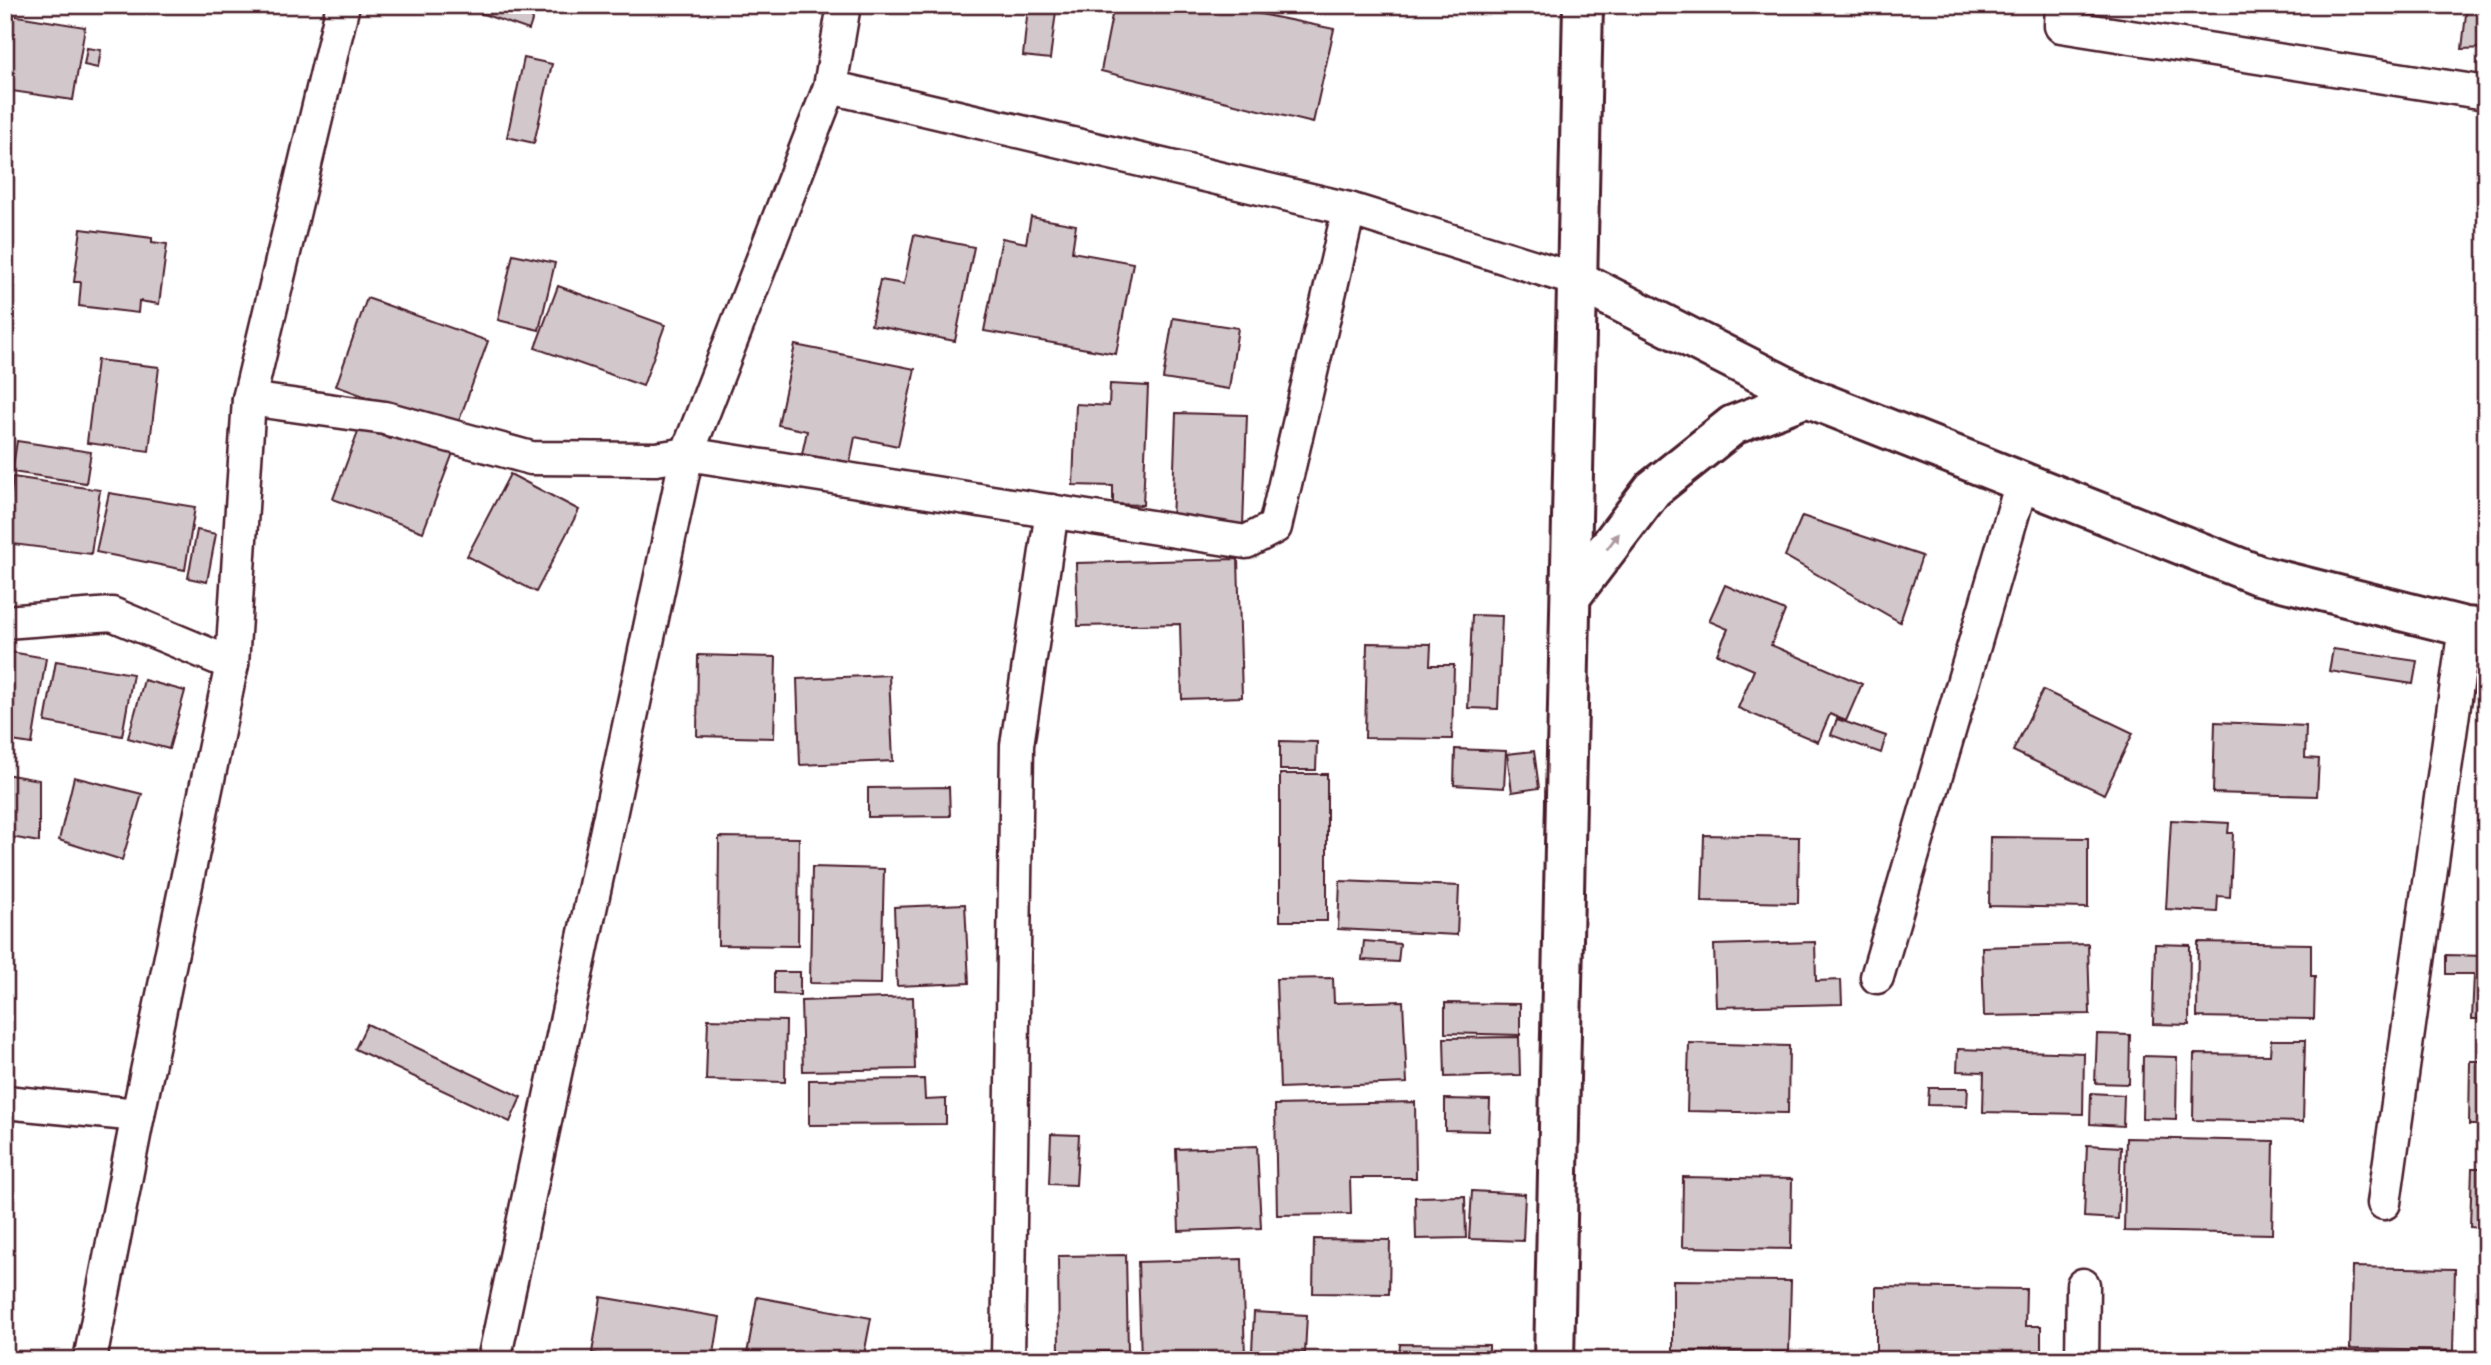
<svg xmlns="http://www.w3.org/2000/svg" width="2491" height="1365" viewBox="0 0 2491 1365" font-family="Dekko,sans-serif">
<rect width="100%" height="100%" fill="#fff"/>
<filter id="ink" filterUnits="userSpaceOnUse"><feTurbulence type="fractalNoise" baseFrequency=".0143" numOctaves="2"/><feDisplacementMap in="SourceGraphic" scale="14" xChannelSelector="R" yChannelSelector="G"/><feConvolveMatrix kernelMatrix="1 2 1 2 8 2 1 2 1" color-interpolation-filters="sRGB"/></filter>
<g filter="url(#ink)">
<g fill="#d2c7cb" stroke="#4a1f2b" stroke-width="2">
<path d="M457,5H537L529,30Z"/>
<path d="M1114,5H1216L1334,29L1313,123L1101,71Z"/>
<path d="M2467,5H2486V48L2462,49Z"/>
<path d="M1028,7L1056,11L1050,59L1023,56Z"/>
<path d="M5,14L85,27L73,100L5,90Z"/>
<path d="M87,48L101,50L98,68L84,65Z"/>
<path d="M524,58L552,64L534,143L507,137Z"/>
<path d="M1031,217L1076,225L1072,252L1133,263L1116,354L984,331L1002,238L1026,243Z"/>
<path d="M81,229L152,238V242L167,244L159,304L139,301L138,313L79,306L81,282H74Z"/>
<path d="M914,235L974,247L955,341L871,325L880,280L904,284Z"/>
<path d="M513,254L555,263L539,330L498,320Z"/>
<path d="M558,286L665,325L643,386L535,348Z"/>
<path d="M367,298L488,341L456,429L336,386Z"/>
<path d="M1173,318L1238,328L1229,389L1163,379Z"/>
<path d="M795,345L915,369L898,446L855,437L850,463L802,454L807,431L778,425Z"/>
<path d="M97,360L159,367L149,451L87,443Z"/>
<path d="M1110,384L1148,386L1143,505L1113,504V486L1073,485L1076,404L1109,406Z"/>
<path d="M1176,413L1247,415L1243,526L1172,523Z"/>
<path d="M395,425L456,445L423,532L333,499L360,427L390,439Z"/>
<path d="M17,441L91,452L86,483L12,472Z"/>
<path d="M510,474L579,510L536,592L467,556Z"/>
<path d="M13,477L100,490L91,554L5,543Z"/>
<path d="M109,493L195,507L185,570L96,552Z"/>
<path d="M1802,516L1922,556L1900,622L1785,556Z"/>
<path d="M197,530L216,534L207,582L188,578Z"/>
<path d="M1238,559L1242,697L1182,699L1180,624L1078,626L1076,563Z"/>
<path d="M1725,585L1785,611L1771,645L1862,684L1846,721L1830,714L1818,742L1738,708L1754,670L1717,654L1728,629L1709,621Z"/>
<path d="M1472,615L1502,616L1498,709L1468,708Z"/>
<path d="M1367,643L1431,644L1430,665H1454L1452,739L1365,738Z"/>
<path d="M2333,649L2417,661L2413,684L2329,671Z"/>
<path d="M5,651L46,658L32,744L5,740Z"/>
<path d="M698,655L776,657L774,738L697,736Z"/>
<path d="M56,661L133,674L122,736L45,722Z"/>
<path d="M889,675L893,761L800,765L797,679Z"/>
<path d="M144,680L185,691L169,749L128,738Z"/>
<path d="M2043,690L2133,733L2104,794L2013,751Z"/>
<path d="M1837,719L1886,736L1881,753L1831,735Z"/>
<path d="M2215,722L2306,726L2305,758L2319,759L2317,796L2213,793Z"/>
<path d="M1280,741L1317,742L1316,770H1280Z"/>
<path d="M1455,749L1506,751L1504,788L1454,785Z"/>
<path d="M1534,751L1539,788L1512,792L1507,754Z"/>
<path d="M5,774L39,780V842L5,836Z"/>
<rect x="1280" y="774" width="47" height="147"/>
<path d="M74,777L142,794L122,860L59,840Z"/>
<path d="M949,787L950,816L868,817V788Z"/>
<path d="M2171,820L2229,823L2228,833H2233L2230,897L2218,896L2217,912L2166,909Z"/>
<path d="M1704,835L1799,837L1798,903L1702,901Z"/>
<path d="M719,837L799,838L798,946L718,945Z"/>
<path d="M1990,837L2088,838V908L1989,906Z"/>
<path d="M812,867L884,869L881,984L810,983Z"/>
<path d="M1340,881L1459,886L1457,935L1338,929Z"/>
<path d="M965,904L969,983L897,986L894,907Z"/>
<path d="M1364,941L1400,944L1398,962L1362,960Z"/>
<path d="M1815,942L1816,981L1841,980L1842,1004L1716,1007L1714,945Z"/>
<path d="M2198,942L2311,944V976H2315L2314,1019L2197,1017Z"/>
<path d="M2088,944L2090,1014L1984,1016L1982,947Z"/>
<path d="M2155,944L2190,945L2189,1025L2153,1024Z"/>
<path d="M2446,955L2486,956V1019H2472L2474,974H2446Z"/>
<path d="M774,972H800V995L774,994Z"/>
<path d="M1333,978L1334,1003L1403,1001L1407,1083L1280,1088L1276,979Z"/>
<path d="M913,997L915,1069L803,1071L801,1001Z"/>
<path d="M1445,1003L1520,1004V1035L1445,1033Z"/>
<path d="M708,1019L786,1021L785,1082L706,1080Z"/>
<path d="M367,1024L521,1097L510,1122L355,1049Z"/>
<path d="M2097,1034L2130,1035L2129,1084L2095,1083Z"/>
<path d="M1519,1037L1520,1075L1445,1077L1444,1038Z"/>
<path d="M2271,1040H2305L2303,1122L2193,1120L2194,1054L2270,1055Z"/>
<path d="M1689,1043L1789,1046L1788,1113L1687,1111Z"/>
<path d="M1958,1049L2084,1053L2083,1114L1983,1112L1984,1072L1957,1071Z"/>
<path d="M2143,1056L2177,1057L2176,1119L2142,1118Z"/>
<path d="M2470,1061H2486V1125H2469Z"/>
<path d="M924,1079L925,1100L946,1099V1124L809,1125V1080Z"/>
<path d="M1929,1088H1968L1967,1106L1928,1105Z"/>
<path d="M2091,1093L2124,1095L2123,1126L2090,1124Z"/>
<path d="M1445,1099L1490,1100L1489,1131L1445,1130Z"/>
<path d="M1415,1102L1416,1178H1350L1351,1214L1277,1215L1275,1105Z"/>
<path d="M1051,1134L1079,1135L1076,1185L1049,1184Z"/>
<path d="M2126,1138L2274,1141L2272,1234L2124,1231Z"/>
<path d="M2087,1145L2121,1147L2118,1219L2084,1217Z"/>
<path d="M1257,1146L1261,1228L1179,1231L1176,1149Z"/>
<path d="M2472,1168H2486V1228L2470,1227Z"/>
<path d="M1683,1177L1792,1179L1791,1249L1682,1247Z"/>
<path d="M1472,1191L1525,1194L1523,1241L1469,1239Z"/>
<path d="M1465,1196L1466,1238L1416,1239L1415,1197Z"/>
<path d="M1314,1239L1390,1240L1389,1294L1313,1293Z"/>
<path d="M1126,1255L1128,1351L1059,1352L1058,1256Z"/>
<path d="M1242,1259L1245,1357H1228V1360H1141L1138,1262Z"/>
<path d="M2352,1267L2455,1269L2453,1351L2350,1349Z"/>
<path d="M1673,1280L1791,1281L1789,1352L1673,1351Z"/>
<path d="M1876,1287L2026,1289L2025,1326H2041V1356L1876,1353Z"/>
<path d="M601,1297L720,1317L713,1360H634L592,1353Z"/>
<path d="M757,1297L871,1318L863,1360H746Z"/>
<path d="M1254,1312L1307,1315L1305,1353L1252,1351Z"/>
<path d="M1400,1344L1489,1345V1360H1399Z"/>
</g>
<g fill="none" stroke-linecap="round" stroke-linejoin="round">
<defs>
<g id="street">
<path d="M2062,5L2061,26L2486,93"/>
<path d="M830,87L1349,209L1577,280"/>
<path d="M249,399L385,418L531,458L656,459L687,454L1246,542L1275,527L1349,209"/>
<path d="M5,622L112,614L232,664"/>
<path d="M1877,977L2022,482"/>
<path d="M5,1102L138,1115"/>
<path d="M2384,1203L2465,627"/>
<path d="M90,1360L138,1115L232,664L249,399L343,5"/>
<path d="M494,1360L687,454L830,87L844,5"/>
<path d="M1008,1360L1017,745L1052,511"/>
<path d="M2082,1360L2083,1285"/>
</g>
<g id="secondary">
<path d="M1577,280L1807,397L2258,575L2465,627L2486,629"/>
<path d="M1572,595L1653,489L1733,425L1807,397"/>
<path d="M1554,1360L1583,5"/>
</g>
</defs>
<use href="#street" stroke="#4a1f2b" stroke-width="37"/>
<use href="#secondary" stroke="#4a1f2b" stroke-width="44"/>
<use href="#street" stroke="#fff" stroke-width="32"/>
<use href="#secondary" stroke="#fff" stroke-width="38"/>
</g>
<defs><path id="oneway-solid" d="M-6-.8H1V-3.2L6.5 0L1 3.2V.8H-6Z" transform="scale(1.75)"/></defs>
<use fill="#ae9aa0" href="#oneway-solid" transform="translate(1613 541) rotate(-53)"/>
</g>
<rect width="2491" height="1365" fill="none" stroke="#fff" stroke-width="28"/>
<rect x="14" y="14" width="2463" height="1337" fill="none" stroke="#4a1f2b" stroke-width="2.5" filter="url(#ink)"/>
</svg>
